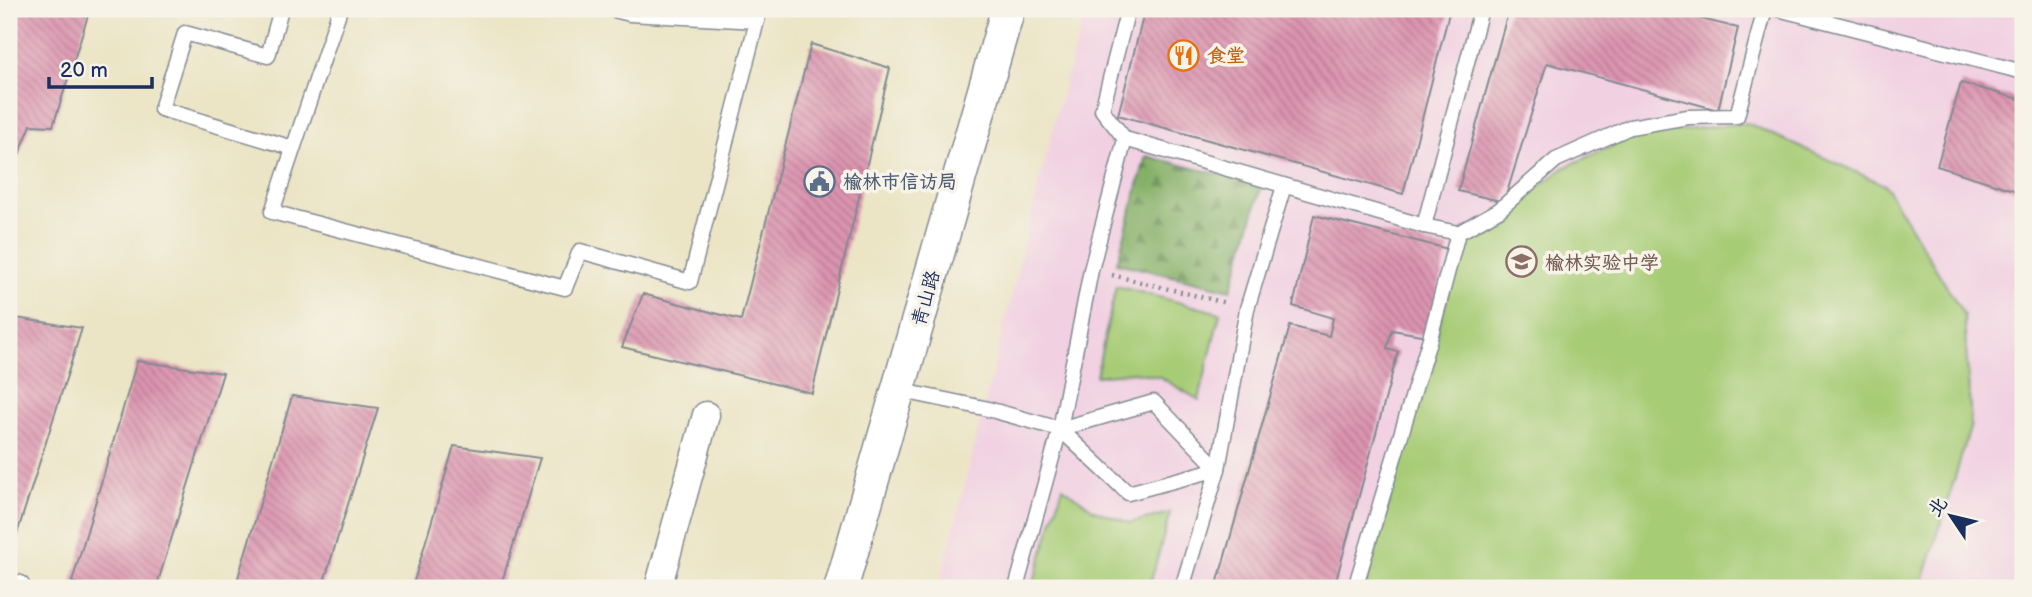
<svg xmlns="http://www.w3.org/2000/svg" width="2032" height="597" viewBox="0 0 2032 597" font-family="'Balsamiq Sans','LXGW WenKai TC',sans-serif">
<defs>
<pattern id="forest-firs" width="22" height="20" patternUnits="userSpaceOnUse" patternTransform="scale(1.75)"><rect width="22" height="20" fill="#85b067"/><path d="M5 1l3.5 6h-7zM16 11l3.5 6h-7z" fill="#6c9058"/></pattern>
<pattern id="building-back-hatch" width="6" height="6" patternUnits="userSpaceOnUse" patternTransform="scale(1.75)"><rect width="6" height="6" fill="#dc94af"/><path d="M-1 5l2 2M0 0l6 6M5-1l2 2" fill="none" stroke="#b27992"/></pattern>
</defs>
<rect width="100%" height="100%" fill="#f7f3e8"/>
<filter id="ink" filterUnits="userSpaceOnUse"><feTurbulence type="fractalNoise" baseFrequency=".0143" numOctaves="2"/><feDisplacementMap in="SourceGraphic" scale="14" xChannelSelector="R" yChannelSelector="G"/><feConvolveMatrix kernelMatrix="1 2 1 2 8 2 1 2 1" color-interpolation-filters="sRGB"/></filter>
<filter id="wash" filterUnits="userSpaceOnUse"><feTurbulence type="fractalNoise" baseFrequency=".00686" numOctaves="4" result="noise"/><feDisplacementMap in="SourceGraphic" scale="28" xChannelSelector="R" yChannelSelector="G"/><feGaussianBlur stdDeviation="1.57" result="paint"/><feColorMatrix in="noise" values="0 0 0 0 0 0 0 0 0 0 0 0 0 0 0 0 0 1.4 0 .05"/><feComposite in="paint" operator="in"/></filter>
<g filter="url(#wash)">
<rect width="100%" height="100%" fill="#ebe4c5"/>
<path fill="#f1d0e2" d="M1086,9H2023V588H939L1056,115Z"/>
<g fill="#a7cc76" stroke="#617e6a" stroke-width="2">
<path d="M1747,123L1885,185L1964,315L1971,425L1921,588H1365L1463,239L1511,208L1565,167L1637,135Z"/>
<path d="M1116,286L1220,313L1199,400L1160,377L1134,372L1096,376Z"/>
<path d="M1063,487L1094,510L1130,523L1170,513L1149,588H1032Z"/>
</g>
<path fill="url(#forest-firs)" stroke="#507062" stroke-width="2" d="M1146,156L1262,185L1231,290L1117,263Z"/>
<g id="blocks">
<g fill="url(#building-back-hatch)">
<path d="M9,9H90L53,126L31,125L12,172L9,171Z"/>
<path d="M1145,9H1450L1403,194L1118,115Z"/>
<path d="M1509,9H1661L1738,28L1718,110L1547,63L1504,202L1458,191Z"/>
<path d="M811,44L890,68L812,393L622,347L643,294L741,320Z"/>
<path d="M1961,83L2023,100V193L1937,166Z"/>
<path d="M1314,215L1448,249L1427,336L1392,330L1387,349L1398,352L1334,588H1216L1290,326L1329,336L1333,318L1293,306Z"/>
<path d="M9,317L82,328L9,559Z"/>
<path d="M137,361L223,373L156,588H94L72,582Z"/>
<path d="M292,396L378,408L322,588H235Z"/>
<path d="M454,446L540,458L500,588H412Z"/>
</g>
</g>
</g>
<g filter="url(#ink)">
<use href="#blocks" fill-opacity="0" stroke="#838a92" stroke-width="2"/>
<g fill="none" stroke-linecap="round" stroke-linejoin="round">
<defs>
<g id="service">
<path d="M281,9L268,56L185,33L161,109L293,148"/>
<path d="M340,9L272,212L565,288L580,251L690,282L760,9"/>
<path d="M610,9L630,14L757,21"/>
<path d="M1778,9L2023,72"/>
<path d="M1125,139L1102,110L1128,9"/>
<path d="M1424,226L1481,9"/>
<path d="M898,390L984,408L1060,429L1128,493L1218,469L1154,402L1060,429"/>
<path d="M1016,588L1060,429L1091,270L1125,139L1424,226L1458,233L1499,210L1556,160L1630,127L1688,117L1737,116L1765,9"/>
<path d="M1182,588L1218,469L1247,309L1284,186"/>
<path d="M1355,588L1430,338L1458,233"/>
</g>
<g id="minor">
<path d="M9,586L17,588"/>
<path d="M658,588L706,415"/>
</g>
<path id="tertiary" d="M841,588L1008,9"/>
</defs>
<use href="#service" stroke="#838a92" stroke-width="17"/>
<use href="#minor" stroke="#838a92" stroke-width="29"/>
<use href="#tertiary" stroke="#838a92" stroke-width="36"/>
<path stroke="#838a92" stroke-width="4.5" stroke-dasharray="2 5" stroke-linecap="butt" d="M1112,275L1226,303"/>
<use href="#service" stroke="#fff" stroke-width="14"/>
<use href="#minor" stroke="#fff" stroke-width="26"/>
<use href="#tertiary" stroke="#fff" stroke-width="33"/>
</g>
</g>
<defs>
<symbol id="restaurant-ring" viewBox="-11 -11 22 22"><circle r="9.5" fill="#f7f3e8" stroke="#e8710a" stroke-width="1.5"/><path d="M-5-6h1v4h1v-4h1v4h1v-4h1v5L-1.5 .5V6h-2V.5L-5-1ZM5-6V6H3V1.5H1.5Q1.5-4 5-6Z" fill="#e8710a"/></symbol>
<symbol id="civic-ring" viewBox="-11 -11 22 22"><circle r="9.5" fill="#f7f3e8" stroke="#5c6f8a" stroke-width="1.5"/><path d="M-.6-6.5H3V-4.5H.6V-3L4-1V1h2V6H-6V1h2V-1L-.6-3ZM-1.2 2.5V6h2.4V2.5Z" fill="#5c6f8a"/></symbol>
<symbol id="school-ring" viewBox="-11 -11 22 22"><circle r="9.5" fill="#f7f3e8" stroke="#8d6e63" stroke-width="1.5"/><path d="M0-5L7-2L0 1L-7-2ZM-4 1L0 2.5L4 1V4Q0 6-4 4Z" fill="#8d6e63"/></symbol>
</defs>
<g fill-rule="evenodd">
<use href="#restaurant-ring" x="1166" y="38" width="35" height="35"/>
<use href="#civic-ring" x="802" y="164" width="35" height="35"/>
<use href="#school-ring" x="1504" y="244" width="35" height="35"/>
</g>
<g text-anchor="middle" stroke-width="7" stroke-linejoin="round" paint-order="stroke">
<g font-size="19" font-weight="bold" fill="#c56008" stroke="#f7f3e8" text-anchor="start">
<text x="1207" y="62">食堂</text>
</g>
<g font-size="19" font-weight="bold" fill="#4e5e75" stroke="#f7f3e8" text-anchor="start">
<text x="843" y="188">榆林市信访局</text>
</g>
<g font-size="19" font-weight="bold" fill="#785e54" stroke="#f7f3e8" text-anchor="start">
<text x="1545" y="269">榆林实验中学</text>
</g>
<g font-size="19" fill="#1b2f5e" stroke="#f7f3e8">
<text transform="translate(925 298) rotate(-74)" y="7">青山路</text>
</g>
</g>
<rect width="2032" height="597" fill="none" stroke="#f7f3e8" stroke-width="35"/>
<g transform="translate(1951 516) rotate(305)" stroke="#f7f3e8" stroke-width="5" paint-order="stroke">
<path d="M0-5L12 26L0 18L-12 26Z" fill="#1b2f5e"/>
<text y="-10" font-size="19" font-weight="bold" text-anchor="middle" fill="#1b2f5e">北</text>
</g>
<path d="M49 77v10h103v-10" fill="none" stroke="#1b2f5e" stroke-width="3.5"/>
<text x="60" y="77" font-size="21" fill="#1b2f5e" stroke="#f7f3e8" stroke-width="5" paint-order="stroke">20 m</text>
</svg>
